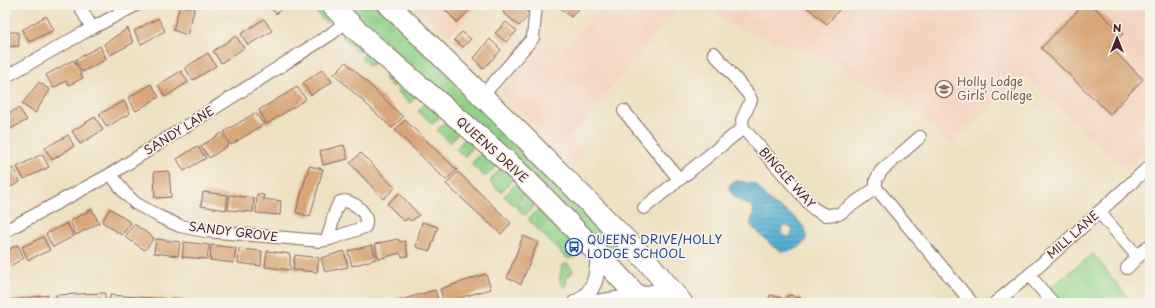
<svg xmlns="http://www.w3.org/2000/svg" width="1155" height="308" viewBox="0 0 1155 308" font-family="'Playpen Sans',sans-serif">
<defs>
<pattern id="grass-tufts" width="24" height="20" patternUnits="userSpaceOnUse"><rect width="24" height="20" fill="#92d38b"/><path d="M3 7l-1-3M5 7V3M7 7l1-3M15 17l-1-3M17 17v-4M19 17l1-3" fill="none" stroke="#7fb578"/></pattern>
<pattern id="water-rules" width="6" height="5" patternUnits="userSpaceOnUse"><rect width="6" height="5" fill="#53b0d1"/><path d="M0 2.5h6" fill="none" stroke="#478faa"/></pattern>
</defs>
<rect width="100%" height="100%" fill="#f7f3e8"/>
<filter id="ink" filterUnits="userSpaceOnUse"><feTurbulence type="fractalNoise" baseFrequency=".025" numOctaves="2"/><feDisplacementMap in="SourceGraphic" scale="8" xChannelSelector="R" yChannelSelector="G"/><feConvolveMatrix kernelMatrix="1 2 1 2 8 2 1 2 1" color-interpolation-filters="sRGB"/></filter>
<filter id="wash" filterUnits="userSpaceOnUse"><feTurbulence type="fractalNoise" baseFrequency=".012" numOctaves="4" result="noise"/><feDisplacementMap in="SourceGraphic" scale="16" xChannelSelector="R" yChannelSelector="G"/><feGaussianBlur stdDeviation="0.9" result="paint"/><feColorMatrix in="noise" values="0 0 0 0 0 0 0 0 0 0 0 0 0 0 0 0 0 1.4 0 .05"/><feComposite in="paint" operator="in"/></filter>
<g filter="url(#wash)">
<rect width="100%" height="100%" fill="#eee1c2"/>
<g fill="#f4d3c0">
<path d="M415,5H480L449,37Z"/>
<path d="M602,5H680L568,140L586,154L576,166L501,92L535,52L543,39L561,55Z"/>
<path d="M706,5H1150V144L1128,167L1120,165L1025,75L950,144L933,126L902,102L854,76L841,65L730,25Z"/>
</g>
<g fill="url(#grass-tufts)" stroke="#6e795b">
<path d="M309,5H323L332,18L326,23Z"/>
<path d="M343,5H378L618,242L608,251L423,76Z"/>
<path d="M345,32L364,45L357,52L341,35Z"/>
<path d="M370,48L379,57L370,66L361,58Z"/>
<path d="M393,71L401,77L392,87L384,79Z"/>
<path d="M406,80L419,92L410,103L396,90Z"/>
<path d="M428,101L442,114L433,124L418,111Z"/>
<path d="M448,119L460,131L450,143L437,130Z"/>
<path d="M468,135L474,146L464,157L456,149Z"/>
<path d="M483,151L499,163L489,174L484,176L471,164Z"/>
<path d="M503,166L515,177L501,192L490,182L493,176Z"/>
<path d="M518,182L530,192L518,205L520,207L531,194L537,203L525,215L504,196Z"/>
<path d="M543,205L574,238L569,242L579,253L574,257L569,259L563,255L528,219Z"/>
<path d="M565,264H568L573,270L571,274L566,277L567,283L565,288C557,282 560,274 563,265Z"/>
</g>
<path fill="#92d38b" stroke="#6e795b" d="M1093,254L1132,303H1059L1048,289Z"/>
<path fill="url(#water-rules)" stroke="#4e687e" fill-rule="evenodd" d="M736,181L755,184C761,190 764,197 771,202C782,210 795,215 803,226C814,240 795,256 779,250C772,248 758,231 751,226C750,219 755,215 753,207C740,200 738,203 729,189L730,184ZM784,226L790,227C793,230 793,233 790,237H787L782,234L781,229Z"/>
<g id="blocks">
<g fill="#d8a779">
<path d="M180,5L195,8L187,35L173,30Z"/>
<path d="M269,5H285L276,14Z"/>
<path d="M440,5H475L457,22Z"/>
<path d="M510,5H520L530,14L519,26L503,12Z"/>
<path d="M561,5H580L581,6L571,17L559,7Z"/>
<path d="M804,5H843L827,24Z"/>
<path d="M1083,5H1092L1123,34L1110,47L1143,79L1110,114L1041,48Z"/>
<path d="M46,16L54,30L29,42L22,30Z"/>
<path d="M158,18L165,31L141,44L134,31Z"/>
<path d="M264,19L272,31L248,45L241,34Z"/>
<path d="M506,22L517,31L506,42L495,33Z"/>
<path d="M128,28L133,43L110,55L104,44Z"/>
<path d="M5,32H18L19,46L5,47Z"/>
<path d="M462,32L471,39L463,47L454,40Z"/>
<path d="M236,36L244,48L221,63L213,51Z"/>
<path d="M490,39L501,50L483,69L474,58Z"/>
<path d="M100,46L106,59L82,72L75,60Z"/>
<path d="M208,53L216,66L193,80L185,68Z"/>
<path d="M73,60L83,78L69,85L66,81L53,88L46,75Z"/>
<path d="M346,62L403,117L392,128L334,74Z"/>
<path d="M323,69L332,82L311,95L303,83Z"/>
<path d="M181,71L188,82L165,97L158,85Z"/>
<path d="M39,82L50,90L35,113L22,104Z"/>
<path d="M151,84L159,97L136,111L128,98Z"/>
<path d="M297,87L306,99L267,124L259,110Z"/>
<path d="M124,101L130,113L107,127L99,114Z"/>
<path d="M19,108L27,120L5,132V115Z"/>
<path d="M255,113L264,124L231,145L224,132Z"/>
<path d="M95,117L103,130L80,144L72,131Z"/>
<path d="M405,120L457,170L446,180L395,130Z"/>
<path d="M222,133L229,145L209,158L201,146Z"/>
<path d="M68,135L74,146L52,160L45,148Z"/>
<path d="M344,145L348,159L323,165L320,151Z"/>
<path d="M197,146L206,158L184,171L177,159Z"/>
<path d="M361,153L395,188L383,199L350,163Z"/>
<path d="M42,154L49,167L24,179L17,167Z"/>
<path d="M309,166L323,169L310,217L296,212Z"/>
<path d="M13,168L20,182L5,190V173Z"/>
<path d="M169,171L171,197L155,198L154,172Z"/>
<path d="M458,172L511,223L501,234L446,184Z"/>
<path d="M203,192L228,195L226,210L201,206Z"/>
<path d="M399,193L419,215L411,221L408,218L404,221L387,204Z"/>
<path d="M257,194L264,195L263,199L281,201L280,215L256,213Z"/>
<path d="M230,195L254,198L253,212L228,210Z"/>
<path d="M110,208L131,223L122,235L102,222Z"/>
<path d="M92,209L99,223L76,235L70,221Z"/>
<path d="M422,222L438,227L430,251L416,247Z"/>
<path d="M67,223L74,236L53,247L46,234Z"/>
<path d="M134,224L154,238L145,250L125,237Z"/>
<path d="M523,236L538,242L521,284L507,278Z"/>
<path d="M43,237L50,250L28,260L22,247Z"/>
<path d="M156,239L180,242L178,256L154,253Z"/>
<path d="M398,239L400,242L405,241L408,256L402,257L400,253L378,259L375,244Z"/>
<path d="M184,242L209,245L207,259L182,257Z"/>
<path d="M18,245L24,258L5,269V251Z"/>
<path d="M211,245L236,248L234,263L210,260Z"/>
<path d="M372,245L376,259L352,266L348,251Z"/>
<path d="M239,249L262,251L261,266L238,263Z"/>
<path d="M267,251L290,254V270L265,267Z"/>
<path d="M344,251L348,267L325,272L321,258Z"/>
<path d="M295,255L319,258L317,272L293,270Z"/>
<path d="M486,274L491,289L444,302L440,289Z"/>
<path d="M435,290L439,303H390Z"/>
<path d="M105,293V303H56V295Z"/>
<path d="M48,295L49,303H5V301Z"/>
<path d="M110,295L166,299V303H110Z"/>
<path d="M770,295L782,298V300L785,301L787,296L792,295L795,298L800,297L803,301V303H768Z"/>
<path d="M172,298L202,302V303H171Z"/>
</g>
</g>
</g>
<g filter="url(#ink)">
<use href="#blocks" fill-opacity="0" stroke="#836360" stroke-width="1"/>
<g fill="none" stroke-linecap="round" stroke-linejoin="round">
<defs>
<g id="minor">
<path d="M79,5L92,28"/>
<path d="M714,53L749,95L751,100L742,120L743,128L814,209L825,215L839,214L876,188L972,303"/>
<path d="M5,77L92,28L136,5"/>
<path d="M482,96L533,38L536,5"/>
<path d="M624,111L679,179"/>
<path d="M111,174L123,191L135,203L160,217L180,226L205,231L321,241L330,239L365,227C371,214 352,198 340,202C332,212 333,228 326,240"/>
<path d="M876,188V180L881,171L920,137"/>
<path d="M644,208L743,128"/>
<path d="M1099,212L1138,257"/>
<path d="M5,231L111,174L331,34L347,21"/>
<path d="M1127,268L1147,247"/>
<path d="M1029,275L1053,303"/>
<path d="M995,303L1029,275L1150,166"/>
</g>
<g id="tertiary">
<path d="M575,303C595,294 598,274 598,254"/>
<path d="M593,303L638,296L669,288"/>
</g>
<g id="trunk">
<path d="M332,5C388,65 455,112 514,168C560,211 601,258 644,303"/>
<path d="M389,5L524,137L647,261L682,303"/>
</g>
</defs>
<use href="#minor" stroke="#836360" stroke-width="14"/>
<use href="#tertiary" stroke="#836360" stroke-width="17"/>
<use href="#trunk" stroke="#836360" stroke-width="23"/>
<use href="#minor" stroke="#fff" stroke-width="12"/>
<use href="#tertiary" stroke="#fff" stroke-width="15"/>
<use href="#trunk" stroke="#fff" stroke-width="21"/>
</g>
</g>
<defs>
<symbol id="school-ring" viewBox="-11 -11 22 22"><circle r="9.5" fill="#f7f3e8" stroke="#8d6e63" stroke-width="1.5"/><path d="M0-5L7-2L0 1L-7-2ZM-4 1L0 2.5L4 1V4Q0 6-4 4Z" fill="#8d6e63"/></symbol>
<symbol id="bus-ring" viewBox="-11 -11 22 22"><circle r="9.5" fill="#f7f3e8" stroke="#1a4fb4" stroke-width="1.5"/><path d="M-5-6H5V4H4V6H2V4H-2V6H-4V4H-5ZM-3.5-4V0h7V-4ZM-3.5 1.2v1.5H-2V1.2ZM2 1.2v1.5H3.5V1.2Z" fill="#1a4fb4"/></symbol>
</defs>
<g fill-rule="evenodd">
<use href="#school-ring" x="934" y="79" width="20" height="20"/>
<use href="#bus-ring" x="564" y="237" width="20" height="20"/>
</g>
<g text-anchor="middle" stroke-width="3.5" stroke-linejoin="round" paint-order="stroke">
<g font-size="12" fill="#785e54" stroke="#f7f3e8" text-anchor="start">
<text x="957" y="86">Holly Lodge<tspan x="957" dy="14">Girls' College</tspan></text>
</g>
<g font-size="12" fill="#4a1f2b" stroke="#f7f3e8">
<text transform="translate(179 131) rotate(-32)" y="4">SANDY LANE</text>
<text transform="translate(492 150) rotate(42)" y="4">QUEENS DRIVE</text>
<text transform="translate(787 178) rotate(48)" y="4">BINGLE WAY</text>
<text transform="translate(233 232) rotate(7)" y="4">SANDY GROVE</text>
<text transform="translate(1073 235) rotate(-42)" y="4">MILL LANE</text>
</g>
<g font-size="12" fill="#164399" stroke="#f7f3e8" text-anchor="start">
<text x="587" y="244">QUEENS DRIVE/HOLLY<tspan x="587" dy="14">LODGE SCHOOL</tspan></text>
</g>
</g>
<rect width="1155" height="308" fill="none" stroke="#f7f3e8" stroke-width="20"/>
<g transform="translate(1117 38)" stroke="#f7f3e8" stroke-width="3" paint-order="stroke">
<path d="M0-3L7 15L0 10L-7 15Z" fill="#4a1f2b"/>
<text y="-6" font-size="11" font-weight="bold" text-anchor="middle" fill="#4a1f2b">N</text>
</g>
</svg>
